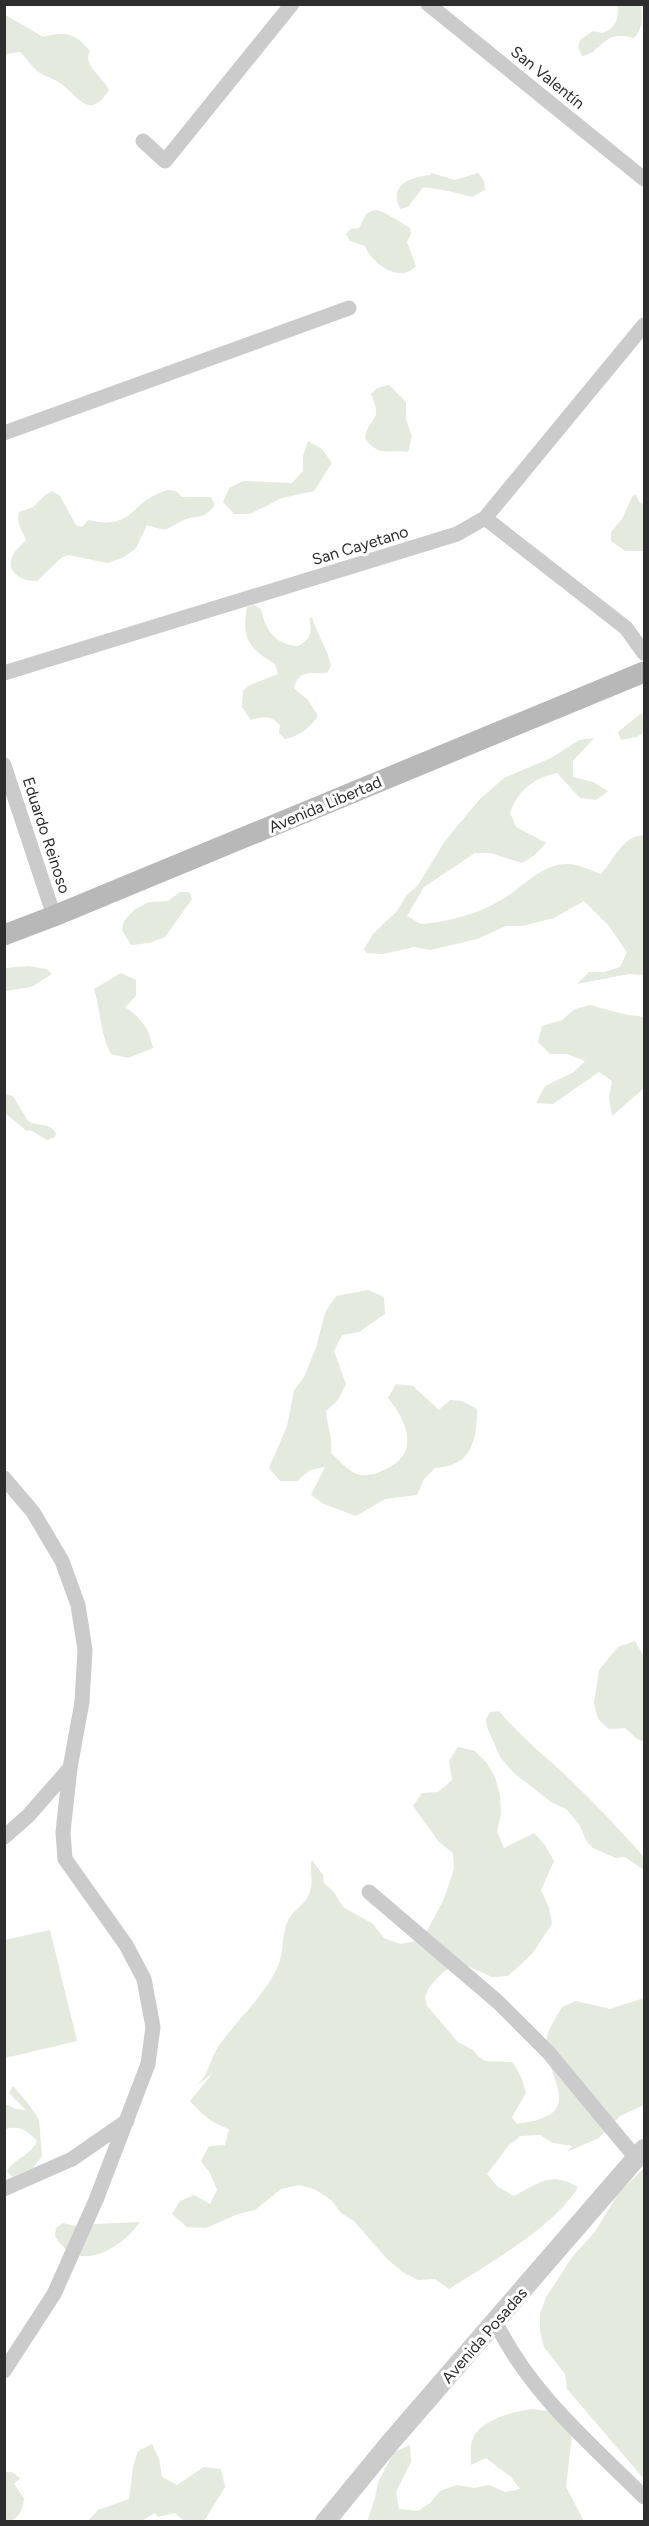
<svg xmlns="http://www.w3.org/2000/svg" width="649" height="2526" viewBox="0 0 649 2526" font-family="Figtree,sans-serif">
<rect width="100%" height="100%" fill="#fff"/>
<g fill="#e4eadd">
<path d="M618,5H641C642,19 644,27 634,38C629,37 623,35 618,36C603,37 597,54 582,56L578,47L580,40L593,31L602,33C617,28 618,19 618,5Z"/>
<path d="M4,14L43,37C64,31 75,32 90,51C82,65 103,77 109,90C90,121 79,97 61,84C55,79 47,77 40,73C32,68 27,58 20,52L5,54Z"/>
<path d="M431,173L455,180L478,173L484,181L485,190L472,197L449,191L423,187L408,207L400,209C389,184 409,178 430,175Z"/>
<path d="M374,210C383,210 401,223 410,228L411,234L407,242L416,266C400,284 372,264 365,246L350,241L346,234L351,229L359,228L366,214Z"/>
<path d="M389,385L406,402V420L412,436L408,452C391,449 378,458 365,438C369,414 384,424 371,394L377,388Z"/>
<path d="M308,441L322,449L332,463L314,491L282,498L250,514H234L223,502L229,488L243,481L292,483L303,471V456Z"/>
<path d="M168,490L176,491L182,497H211L215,505C202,521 198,514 184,520C163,529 173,533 147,525L136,548L124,557L108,563L68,555L61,558L37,581C23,582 4,572 13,555C16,549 22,545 26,540C22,530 16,524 19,512L33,507L45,495L52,491L60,496L76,525L82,527L88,520C136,531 128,501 168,490Z"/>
<path d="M636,494L639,502L644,504V551H625L611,541V532L622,519L632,497Z"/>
<path d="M254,605L261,609C265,630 276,645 298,646C310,640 313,632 309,619L312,617C317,635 327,647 331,666L327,673C311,674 299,669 294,688L308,700L318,716C311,727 298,737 285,739L279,733L280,725C270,715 264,716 251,720L242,707L243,691L248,686L278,674L275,664C249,649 241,638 247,607Z"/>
<path d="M640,714L644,715V732L637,737L621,740L618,732Z"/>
<path d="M594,738L573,761V777L593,782L608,791L596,800L580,798L557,773C534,778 518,790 510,813L516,827L546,843L535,855L522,863L490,853H475L424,887L407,916L421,924C447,922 478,914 501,900C523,888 542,862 570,864C580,865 592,871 601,874C615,859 622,836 644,835V975L629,974L577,984L589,972H605L620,967L627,952L608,925L584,901L554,918L522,926H506L477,939L430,950L414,947L383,954L367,953L364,949L373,934L397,911L406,896L418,885L445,841L479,800L504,778L551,758L579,740Z"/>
<path d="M180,892H189L192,899L165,937L149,943L131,945L122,930L124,921L134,910L149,902L168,901Z"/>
<path d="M28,966L46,969L52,974L31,987L5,991V968Z"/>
<path d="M121,973L136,980V996L125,1007C142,1019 149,1028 153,1048L128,1058L111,1054C100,1034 101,1011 94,989Z"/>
<path d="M590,1005L623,1014L644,1017V1088L612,1116L609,1098L612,1081L599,1072L553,1104L536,1103L545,1086L574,1072L585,1061L567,1054H550L538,1042L542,1026L562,1020L575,1009Z"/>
<path d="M5,1094L13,1096L28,1121C38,1127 49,1122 56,1133L55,1137L47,1140L30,1130L27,1131L5,1113Z"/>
<path d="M368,1290L384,1297L385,1314L359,1332L342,1335L334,1351L346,1384L338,1400L326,1411C327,1425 333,1439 331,1453C338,1459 348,1471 357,1474C365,1477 376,1474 384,1470C421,1454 408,1423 388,1398L396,1384L413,1386L439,1410L450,1400L462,1401L477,1409C477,1442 471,1466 435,1468L424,1479L417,1495L385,1499L356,1516L324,1504L311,1495L325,1467L310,1470L297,1481H280L269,1468L287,1426L294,1391L304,1377L316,1348L325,1313L336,1296Z"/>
<path d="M635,1641L644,1657V1742L637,1739L625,1728L609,1729L598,1719L594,1703L599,1670L618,1647Z"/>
<path d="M499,1711C518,1734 541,1753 563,1773C592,1800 618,1828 644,1857V1870L625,1857L616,1858L593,1848L587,1842L579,1824L566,1809L551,1802L514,1773L500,1757L487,1727L486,1719L490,1712Z"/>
<path d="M458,1747L475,1751L486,1762L495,1777L500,1795L501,1814L497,1831L504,1848L534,1833L545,1845L554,1861L541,1890L549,1908L552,1924L532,1954L508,1976L492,1977L463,1964L446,1970L439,1976L428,1989L425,1997L427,2006L458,2042L473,2050L478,2056L485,2061L512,2062C520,2072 523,2081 526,2093L512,2117L517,2124C525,2122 533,2122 540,2119C579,2107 546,2072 546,2046C546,2030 555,2020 562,2007L576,2001L610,2009L644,1998V2105L620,2116L599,2138L567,2152L572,2146L553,2143L540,2135L521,2136L509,2145L487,2174L498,2187L514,2196C540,2183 550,2171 578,2187C555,2227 487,2264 449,2289L435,2279L418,2280L404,2273L387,2259L354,2221L341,2213L331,2200L316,2190L299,2185L281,2189L255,2210L238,2214L206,2228L187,2227L172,2214L180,2201L194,2195L210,2204L217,2190L210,2173L201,2161L209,2146L225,2145L229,2129C212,2123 202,2115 190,2101L213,2073L196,2086C212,2071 208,2061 220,2044C239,2018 265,1995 278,1966C285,1951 281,1929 290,1917C298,1906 309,1902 311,1887C313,1878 309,1870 312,1860L323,1875L324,1883L334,1892L343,1907L373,1924L384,1938L400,1944L417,1941L428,1929L444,1899L454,1869L453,1853L439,1842L413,1806L422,1793L438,1792L452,1780L449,1761Z"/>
<path d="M50,1930L77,2041L5,2058V1940Z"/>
<path d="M13,2086L30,2106L39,2120L42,2156L33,2168L12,2177L7,2171C15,2158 30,2156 37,2141C27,2130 20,2125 5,2129V2104L16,2109L26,2110L9,2093Z"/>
<path d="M644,2168V2479L567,2389L565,2374L544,2347L540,2331V2314L546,2297L573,2256L594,2233L620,2191Z"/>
<path d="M140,2222C121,2249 77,2276 55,2236L56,2228L63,2223L79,2227L96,2224Z"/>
<path d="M533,2409L549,2411L572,2435L566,2487L584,2521L367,2522L375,2498L378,2482L394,2452L410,2445L411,2462L396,2492L399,2509L418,2511L430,2503L440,2491L457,2485L474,2488L489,2485L505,2492L520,2489L511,2477L486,2458L471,2465C471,2455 469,2441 476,2433C488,2418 515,2411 533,2409Z"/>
<path d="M152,2444L159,2459L162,2477L177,2485L204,2467L221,2469L225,2487L204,2521H184L175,2513L158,2517L155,2513L142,2521H88L98,2510L129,2499L133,2467L138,2451Z"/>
<path d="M5,2472H12L20,2478L14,2484L24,2498C23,2510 18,2522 5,2521Z"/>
</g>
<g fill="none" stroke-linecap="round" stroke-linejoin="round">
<g stroke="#cbcbcb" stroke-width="15">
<path d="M428,4L644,179"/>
<path d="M143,141L165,161L292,4"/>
<path d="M4,433L349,308"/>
<path d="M485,518L626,628L644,653"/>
<path d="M4,673L457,534L485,518L644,325"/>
<path d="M4,765L54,916"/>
<path d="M4,1478L33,1512L62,1561L78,1605L85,1650L82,1702L70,1768L63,1832L65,1859L126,1945L144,1979L153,2027L148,2064L96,2200L54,2294L4,2371"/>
<path d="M4,1837L28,1816L70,1768"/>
<path d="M369,1892L498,2002L549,2053L636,2158"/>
<path d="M4,2189L72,2159L127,2121"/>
<path d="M496,2323C530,2393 590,2443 644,2497"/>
</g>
<path stroke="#cbcbcb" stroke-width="20" d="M325,2522L389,2444L644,2149"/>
<path stroke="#b8b8b8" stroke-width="21" d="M4,935L54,916L644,672"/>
</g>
<g text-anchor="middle" stroke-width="6" stroke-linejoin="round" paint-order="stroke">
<g font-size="16" fill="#2e2e2e" stroke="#fff">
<text transform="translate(548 77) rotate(39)" y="6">San Valentín</text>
<text transform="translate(360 545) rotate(-17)" y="6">San Cayetano</text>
<text transform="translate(325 804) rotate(-23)" y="6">Avenida Libertad</text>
<text transform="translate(47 835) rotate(72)" y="6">Eduardo Reinoso</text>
<text transform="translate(484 2335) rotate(-49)" y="6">Avenida Posadas</text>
</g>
</g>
<rect width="649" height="2526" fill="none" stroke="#2e2e2e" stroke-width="12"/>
</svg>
